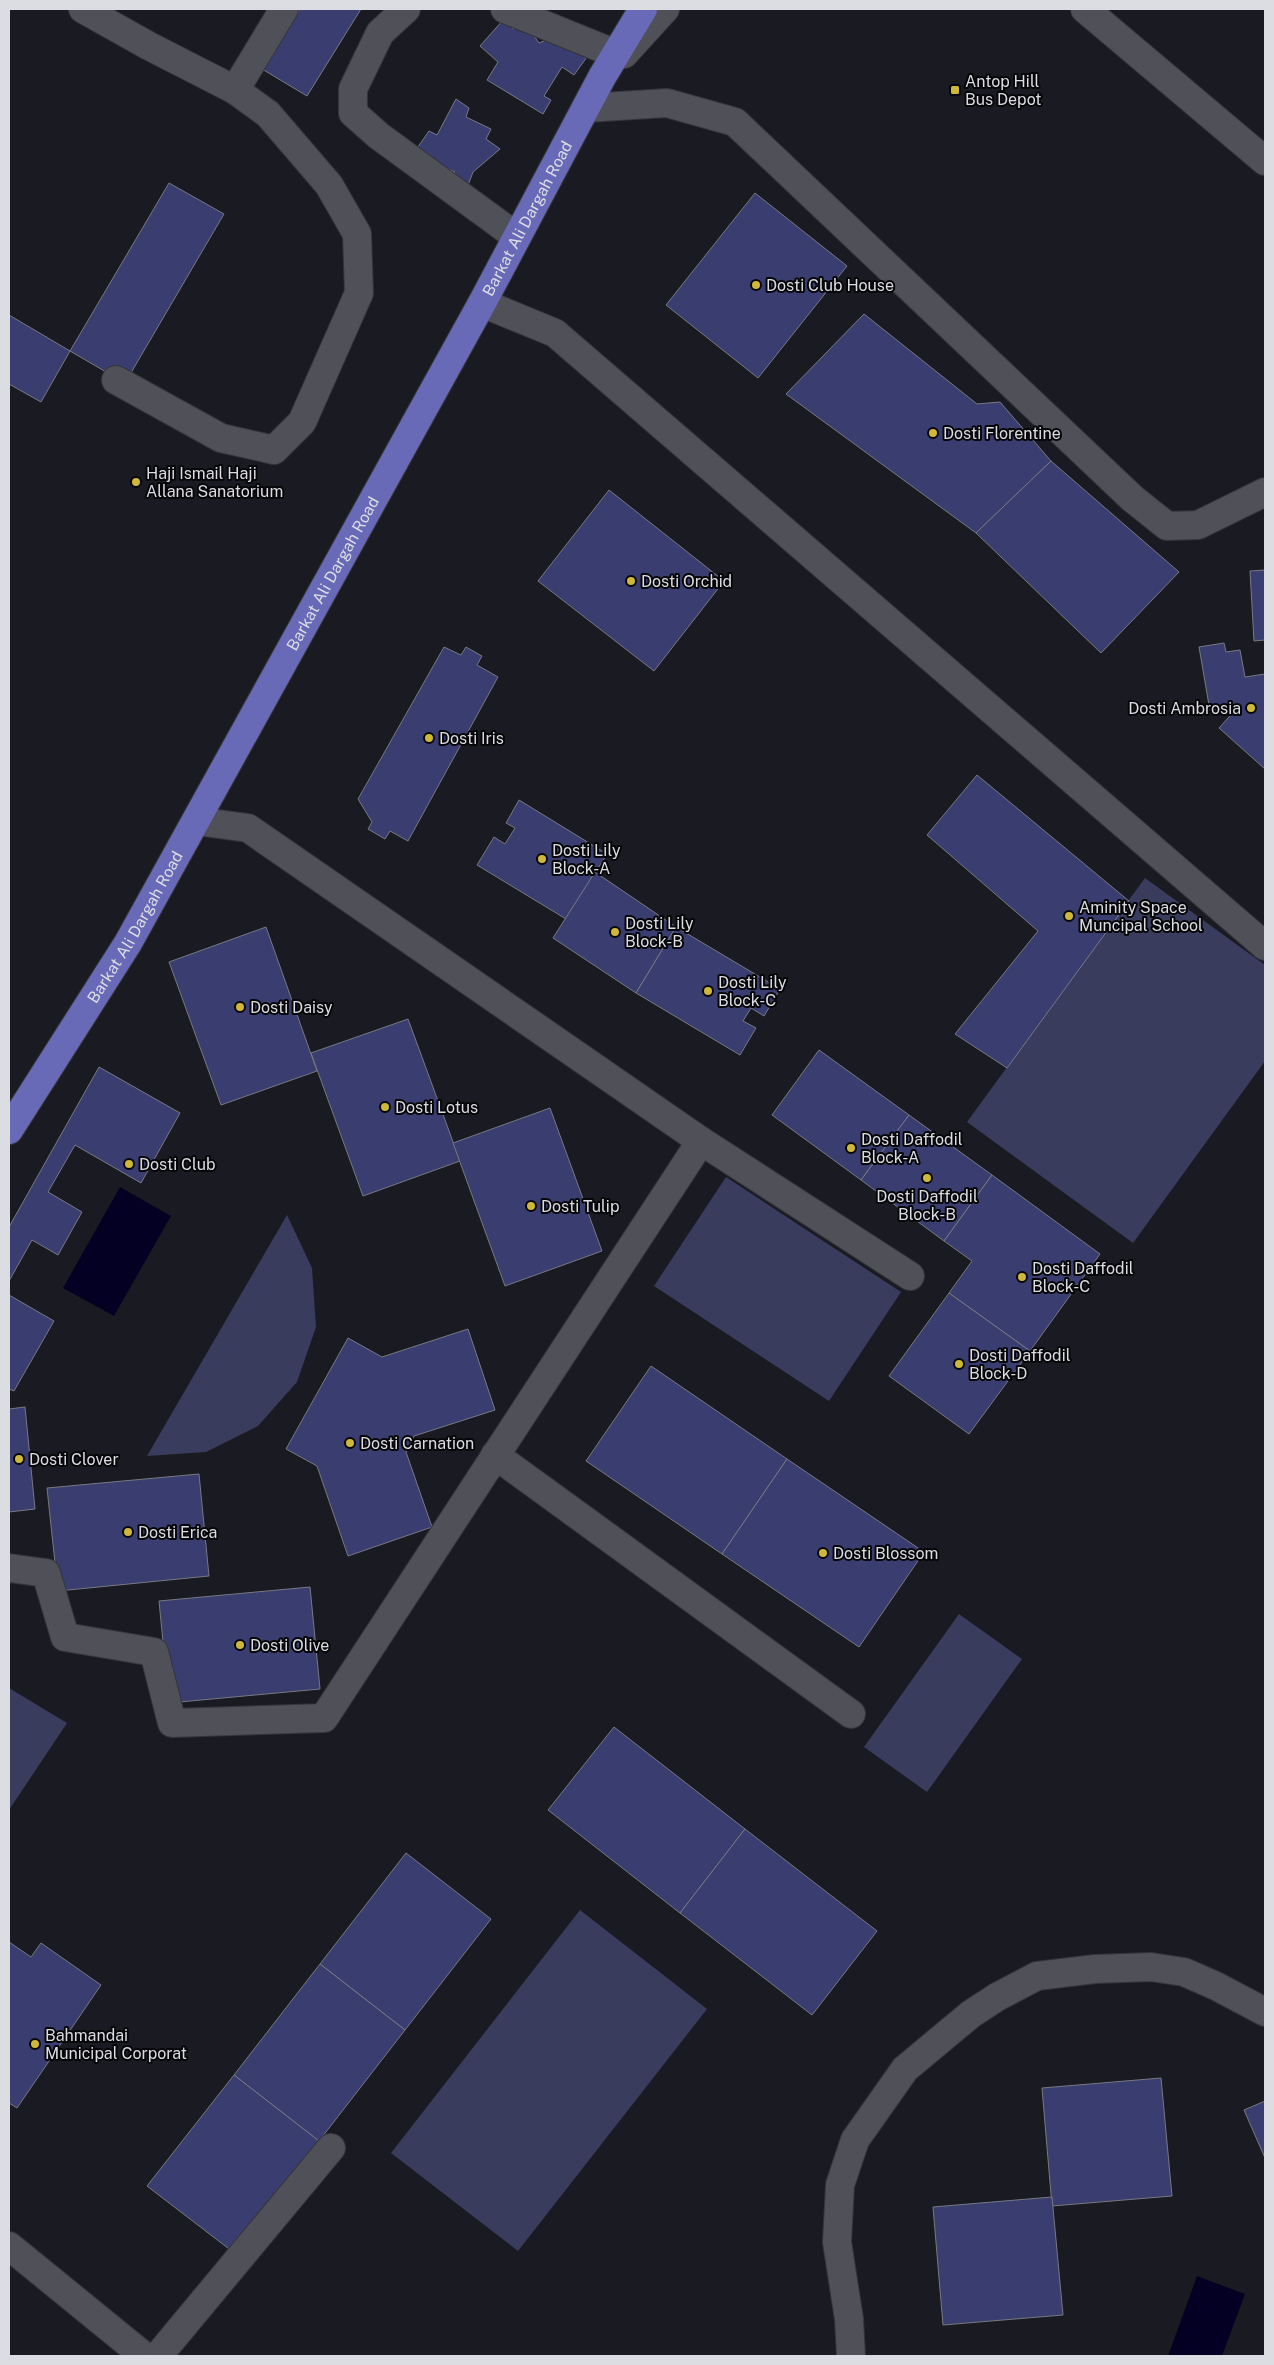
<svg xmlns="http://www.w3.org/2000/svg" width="1274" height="2365" viewBox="0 0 1274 2365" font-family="'Public Sans',sans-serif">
<rect width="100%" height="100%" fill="#1a1b22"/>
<g fill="#393c5d">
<path d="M1145,878L1265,965V1061L1133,1243L967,1122Z"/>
<path d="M726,1177L901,1292L829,1401L654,1286Z"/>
<path d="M287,1215L312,1268L316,1327L297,1382L258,1426L206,1452L147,1456Z"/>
<path d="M959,1614L1022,1659L927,1792L864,1747Z"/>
<path d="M9,1688L67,1723L9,1810Z"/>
<path d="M580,1910L707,2009L518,2251L391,2153Z"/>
</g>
<g fill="#040023">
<path d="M120,1187L171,1216L114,1316L63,1288Z"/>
<path d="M1197,2276L1245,2294L1222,2356H1168Z"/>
</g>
<g fill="#3a3d6f" stroke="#787982">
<path d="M300,9H361L307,96L262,69Z"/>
<path d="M504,19L513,29L525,23L539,43L556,36L587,57L574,75L562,67L544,96L551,100L543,114L487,80L498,62L480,46Z"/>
<path d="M456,99L469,108L466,117L491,129L486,139L500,149L473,172L467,188L449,177L455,172L413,154L429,131L437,135Z"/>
<path d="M169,183L224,214L125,383L70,351Z"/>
<path d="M755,193L847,266L758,378L666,305Z"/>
<path d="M864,314L977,404L1000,402L1051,461L976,533L786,394Z"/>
<path d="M9,315L70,351L41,402L9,384Z"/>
<path d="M1051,461L1179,572L1101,653L976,533Z"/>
<path d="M609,490L724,581L654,671L538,581Z"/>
<path d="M1265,570V640L1254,641L1250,571Z"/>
<path d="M1224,643L1226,652L1240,650L1245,677L1265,674V769L1219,728L1239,706L1210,711L1199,647Z"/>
<path d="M444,647L461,655L466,647L482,656L477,665L498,677L408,841L390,831L385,839L368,829L372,822L358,799Z"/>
<path d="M977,775L1129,901L1007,1068L955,1034L1038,931L927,835Z"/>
<path d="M519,800L607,854L566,919L477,865L494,837L505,844L515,828L506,823Z"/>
<path d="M595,872L676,927L636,993L553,938Z"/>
<path d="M266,927L317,1071L221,1105L169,962Z"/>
<path d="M676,927L780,989L764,1016L751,1008L743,1021L756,1028L740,1055L636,993Z"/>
<path d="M408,1019L460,1161L363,1196L311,1053Z"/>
<path d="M819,1050L909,1115L861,1180L772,1115Z"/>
<path d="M99,1067L180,1113L141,1183L75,1145L48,1192L82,1212L58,1255L32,1240L9,1281V1227Z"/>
<path d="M550,1108L602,1251L505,1286L453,1143Z"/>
<path d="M909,1115L992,1175L944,1241L861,1180Z"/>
<path d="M992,1175L1100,1254L1030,1351L949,1293L972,1261L944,1241Z"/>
<path d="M949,1293L1030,1351L969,1434L889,1376Z"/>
<path d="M9,1295L54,1321L14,1391L9,1389Z"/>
<path d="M468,1329L495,1410L414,1436L406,1452L432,1527L348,1556L317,1466L286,1449L348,1338L382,1357Z"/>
<path d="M651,1366L787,1459L722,1554L586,1461Z"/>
<path d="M25,1407L35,1509L9,1512V1409Z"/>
<path d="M787,1459L924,1552L859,1647L722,1554Z"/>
<path d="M199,1474L209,1576L58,1591L47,1488Z"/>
<path d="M310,1587L320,1689L169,1703L159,1601Z"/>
<path d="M614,1727L745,1829L680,1913L548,1810Z"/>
<path d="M745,1829L877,1931L812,2015L680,1913Z"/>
<path d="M406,1853L491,1919L405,2030L320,1964Z"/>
<path d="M9,1942L31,1957L41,1943L101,1985L17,2108L9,2103Z"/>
<path d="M320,1964L405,2030L319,2141L234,2075Z"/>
<path d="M234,2075L319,2141L233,2252L147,2186Z"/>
<path d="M1161,2078L1172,2196L1052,2206L1042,2088Z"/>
<path d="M1265,2101V2158L1244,2110Z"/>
<path d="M1052,2197L1063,2315L943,2325L933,2207Z"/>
</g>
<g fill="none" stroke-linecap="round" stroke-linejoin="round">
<defs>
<g id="minor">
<path d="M83,9L149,46L235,90"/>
<path d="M406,9L380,33L353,89V113L379,136L517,237"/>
<path d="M505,9L616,54"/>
<path d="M1085,9L1265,161"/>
<path d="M624,54L665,9"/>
<path d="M586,108L667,103L735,122L1132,498L1167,526L1198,525L1265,492"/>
<path d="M482,303L555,333L1265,946"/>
<path d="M116,380L221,438L274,450L302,422L359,293L357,234L329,185L268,114L235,90L284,9"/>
<path d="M196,821L248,828L701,1141L910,1276"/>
<path d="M495,1455L851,1714"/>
<path d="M9,1568L46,1573L65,1637L154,1652L172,1723L324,1718L701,1141"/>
<path d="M9,2246L144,2356"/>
<path d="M158,2356L331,2148"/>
<path d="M851,2356L849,2319L837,2242L840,2185L855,2140L905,2069L971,2014L997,1997L1037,1976L1095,1969L1151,1967L1184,1972L1216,1986L1265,2012"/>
</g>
<g id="major">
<path id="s1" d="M9,1130L128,943L482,303L602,77L643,9"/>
</g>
</defs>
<use href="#minor" stroke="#35353a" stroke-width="30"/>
<use href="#major" stroke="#35353a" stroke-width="30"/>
<use href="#minor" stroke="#4f5058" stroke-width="28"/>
<use href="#major" stroke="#686ab7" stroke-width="28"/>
</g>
<g fill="#cfb837" stroke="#060609" stroke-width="2">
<rect x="950" y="85" width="10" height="10" rx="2.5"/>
<circle cx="756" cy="285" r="5"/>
<circle cx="933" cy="433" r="5"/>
<circle cx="136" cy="482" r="5"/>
<circle cx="631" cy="581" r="5"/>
<circle cx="1251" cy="708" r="5"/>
<circle cx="429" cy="738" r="5"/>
<circle cx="542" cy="859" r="5"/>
<circle cx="1069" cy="916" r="5"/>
<circle cx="615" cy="932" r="5"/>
<circle cx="708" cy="991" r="5"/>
<circle cx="240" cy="1007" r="5"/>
<circle cx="385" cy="1107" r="5"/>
<circle cx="851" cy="1148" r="5"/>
<circle cx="129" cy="1164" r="5"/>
<circle cx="927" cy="1178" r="5"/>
<circle cx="531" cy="1206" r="5"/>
<circle cx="1022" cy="1277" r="5"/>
<circle cx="959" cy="1364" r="5"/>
<circle cx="350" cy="1443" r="5"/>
<circle cx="19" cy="1459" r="5"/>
<circle cx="128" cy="1532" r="5"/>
<circle cx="823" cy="1553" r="5"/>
<circle cx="240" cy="1645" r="5"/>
<circle cx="35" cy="2044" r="5"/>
</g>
<g text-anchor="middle" stroke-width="4" stroke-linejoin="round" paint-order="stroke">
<g font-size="16" fill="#dcdde2" stroke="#060609" text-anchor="start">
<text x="965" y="87">Antop Hill<tspan x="965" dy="18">Bus Depot</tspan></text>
<text x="766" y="291">Dosti Club House</text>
<text x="943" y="439">Dosti Florentine</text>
<text x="146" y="479">Haji Ismail Haji<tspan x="146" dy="18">Allana Sanatorium</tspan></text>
<text x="641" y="587">Dosti Orchid</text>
<text x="1241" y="714" text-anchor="end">Dosti Ambrosia</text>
<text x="439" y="744">Dosti Iris</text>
<text x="552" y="856">Dosti Lily<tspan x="552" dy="18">Block-A</tspan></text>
<text x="1079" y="913">Aminity Space<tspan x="1079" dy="18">Muncipal School</tspan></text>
<text x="625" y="929">Dosti Lily<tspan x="625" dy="18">Block-B</tspan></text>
<text x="718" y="988">Dosti Lily<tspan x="718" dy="18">Block-C</tspan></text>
<text x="250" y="1013">Dosti Daisy</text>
<text x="395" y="1113">Dosti Lotus</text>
<text x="861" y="1145">Dosti Daffodil<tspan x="861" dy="18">Block-A</tspan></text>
<text x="139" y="1170">Dosti Club</text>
<text x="927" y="1202" text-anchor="middle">Dosti Daffodil<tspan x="927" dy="18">Block-B</tspan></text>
<text x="541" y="1212">Dosti Tulip</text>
<text x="1032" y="1274">Dosti Daffodil<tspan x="1032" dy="18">Block-C</tspan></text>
<text x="969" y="1361">Dosti Daffodil<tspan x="969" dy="18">Block-D</tspan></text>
<text x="360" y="1449">Dosti Carnation</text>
<text x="29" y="1465">Dosti Clover</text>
<text x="138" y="1538">Dosti Erica</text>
<text x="833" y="1559">Dosti Blossom</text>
<text x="250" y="1651">Dosti Olive</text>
<text x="45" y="2041">Bahmandai<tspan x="45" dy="18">Municipal Corporat</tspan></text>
</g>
<g font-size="16" fill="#dcdde2" stroke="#060609">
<text dy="6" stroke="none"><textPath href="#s1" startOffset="1049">Barkat Ali Dargah Road</textPath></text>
<text dy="6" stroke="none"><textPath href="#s1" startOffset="644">Barkat Ali Dargah Road</textPath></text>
<text dy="6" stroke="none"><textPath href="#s1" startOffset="239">Barkat Ali Dargah Road</textPath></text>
</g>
</g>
<rect width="1274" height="2365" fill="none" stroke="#dcdde2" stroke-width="20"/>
</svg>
